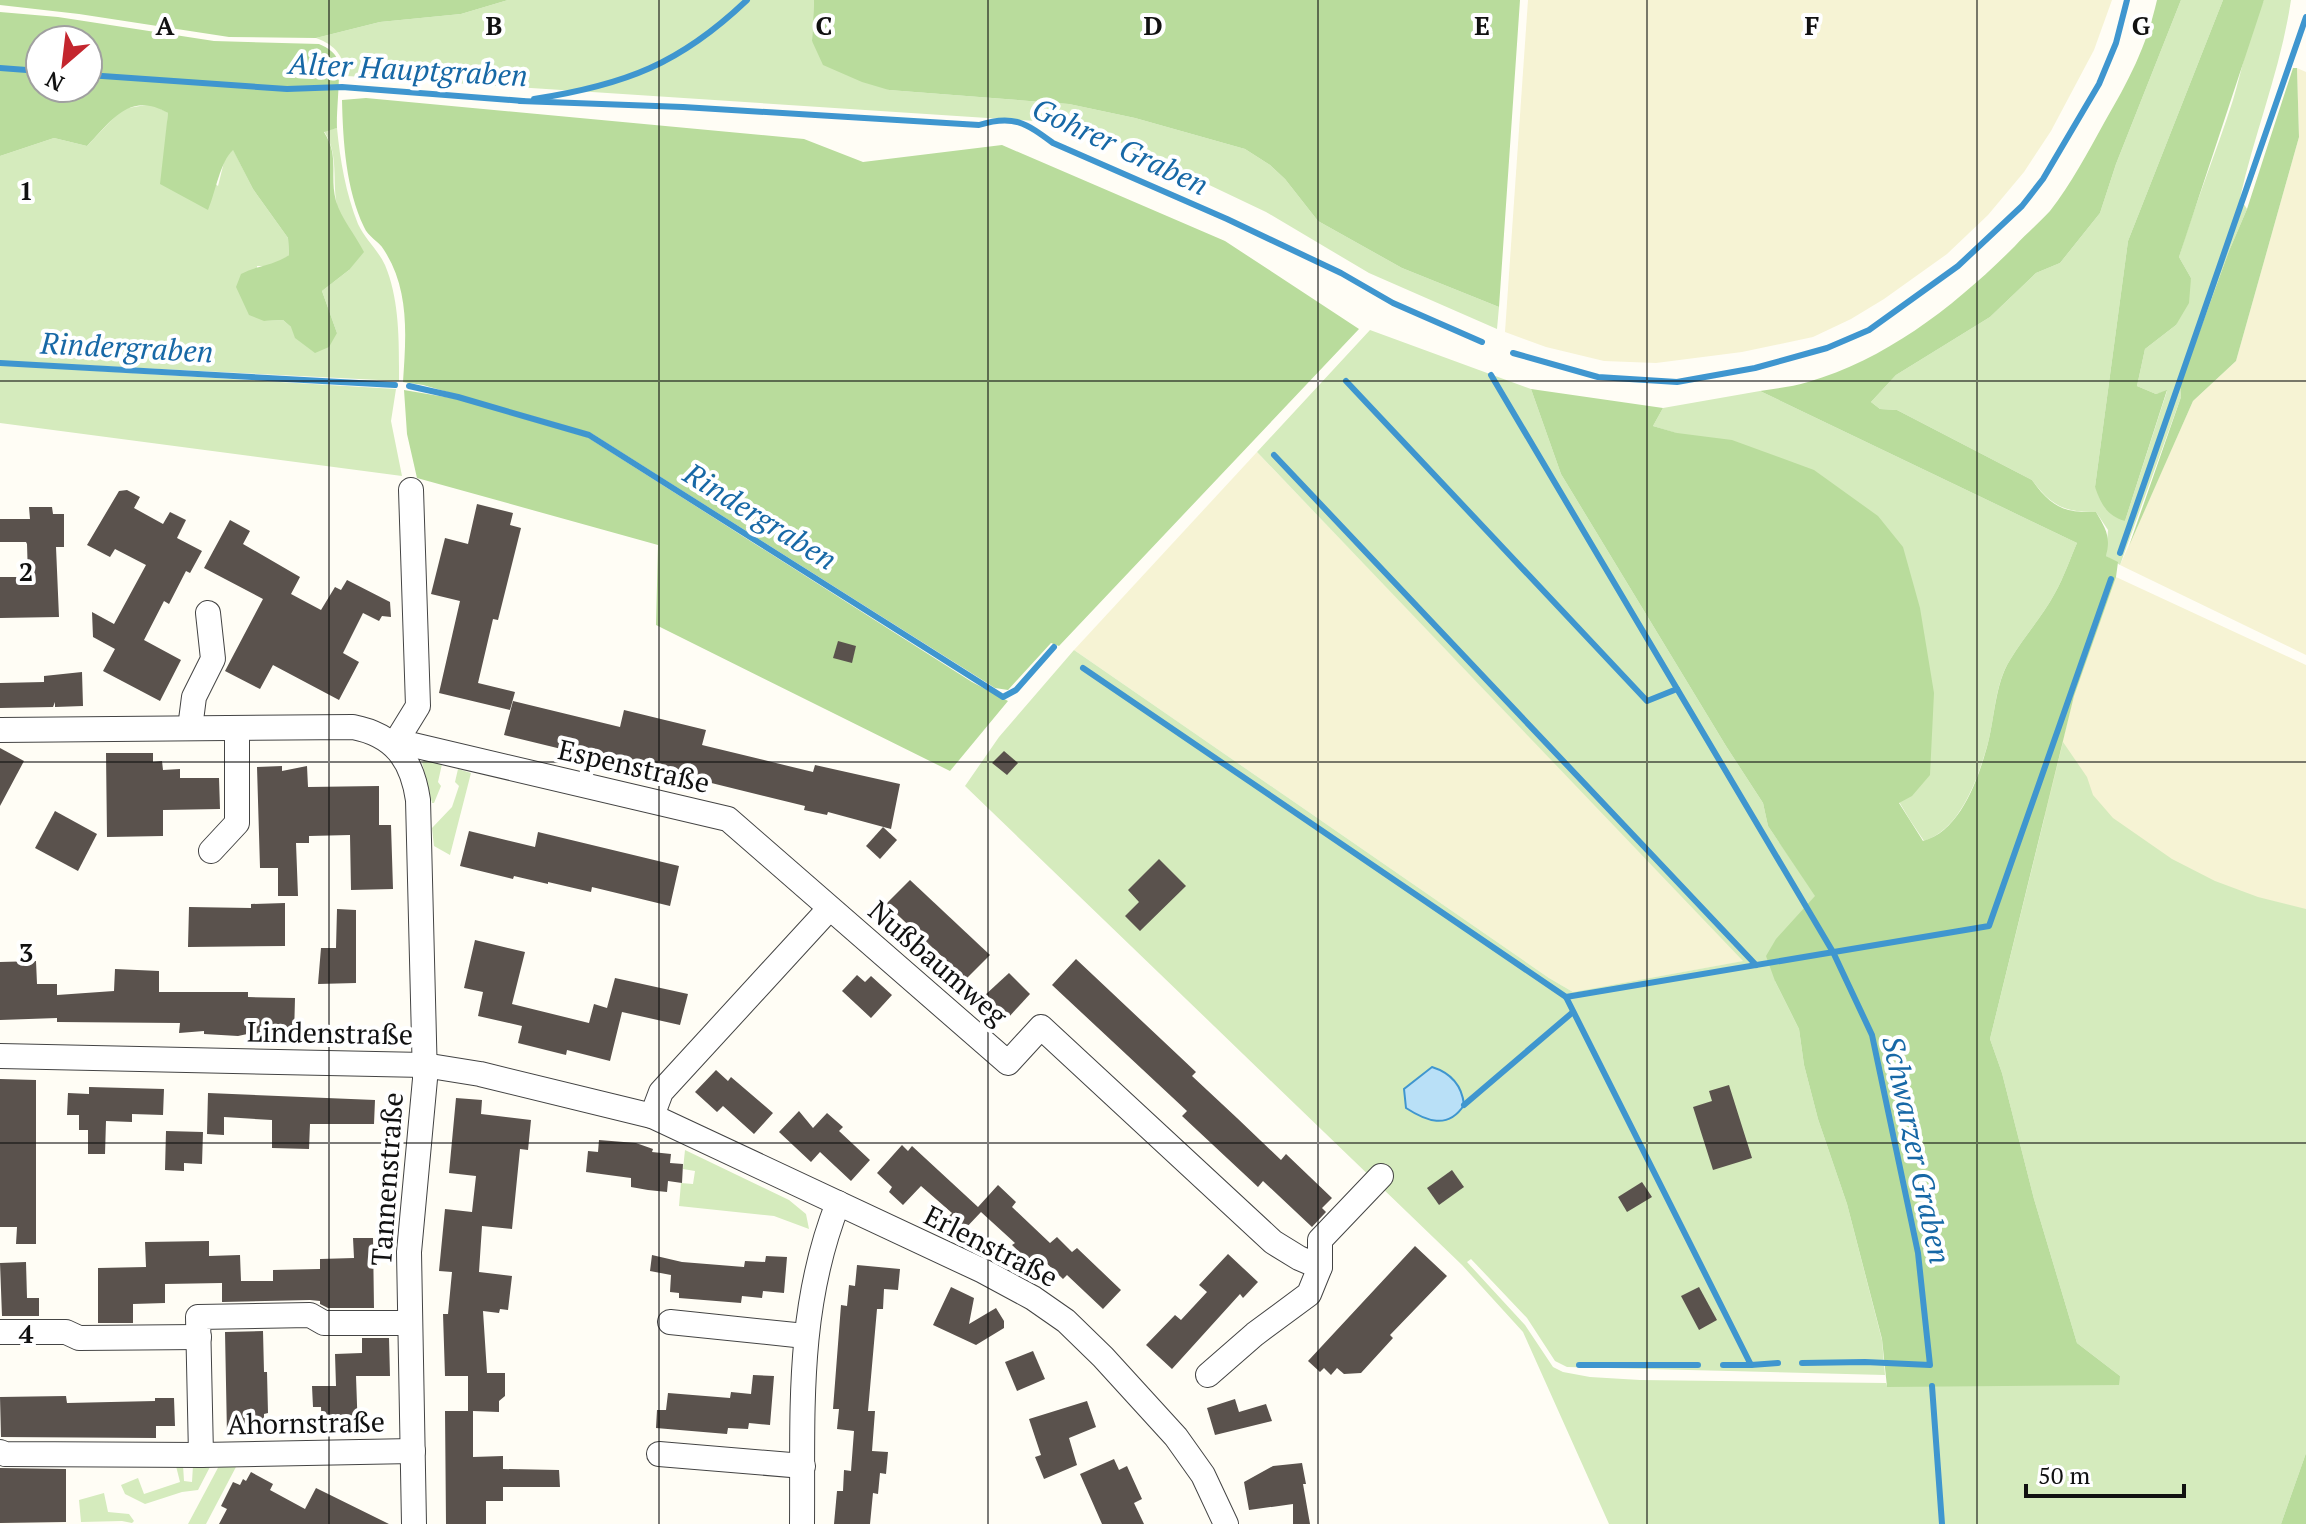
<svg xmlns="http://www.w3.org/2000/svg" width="2306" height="1524" viewBox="0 0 2306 1524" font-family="'PT Serif',serif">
<rect width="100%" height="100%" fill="#fffdf5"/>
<g fill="#f6f3d4">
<path d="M1528,0H2112L2094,50L2051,131L2024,172L1988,215L1947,254L1884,299L1851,319L1813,337L1742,352L1656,363L1604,361L1546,347L1505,332Z"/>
<path d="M2297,68L2306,72V655L2120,565L2193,401L2236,361L2299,137Z"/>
<path d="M1257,452L1744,961L1573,992L1549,978L1074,650Z"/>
<path d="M2116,577L2306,665V936L2044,817L2074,695Z"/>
</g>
<g fill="#d5ebbd">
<path d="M508,0H814L812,41L889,90L1069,104L1135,118L1245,149L1270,165L1285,179L1318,221L1402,268L1499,307L1497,329L1369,273L1266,212L1121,143L1035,121L347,76C342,55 337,46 316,38L380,22L461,14Z"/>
<path d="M2181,0H2223L2128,241L2095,487L2125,521L2167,391L2156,394L2137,386L2145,349L2176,325L2191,278L2179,257C2195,204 2216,153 2233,100C2243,67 2249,31 2264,0H2291C2281,68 2255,131 2240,198L2247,209L2229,251L2180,385L2181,397L2120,565L2106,556L2108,530L2096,512C2065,513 2050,505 2032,480L1897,410L1880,409L1871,402L1896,375L1990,317L2036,273L2060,263L2100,213L2116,164Z"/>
<path d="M152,104L168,113L166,143L218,186L225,158L233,149L253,189L288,238L289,255L274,266H257L264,321L283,320L291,327L337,333L322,291L349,270C345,247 339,223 336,200C333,175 338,153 324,131L337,128C340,160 346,194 358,224C365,239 378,250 385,265C400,301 399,343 399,381L0,361V156L54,138L87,146L122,109Z"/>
<path d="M1370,330L1531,389L1561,474L1726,746L1763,803L1768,826L1816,896L1800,914L1775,981L1799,1029L1804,1065L1818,1119L1847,1204L1882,1340L1885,1375L1567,1367L1555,1361L1527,1318L1471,1259L1467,1262L1525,1325L1553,1367L1563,1372L1590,1377L1640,1380L1886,1383L1887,1386L2120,1376L2077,1343L2034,1199L2002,1073L1990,1039L2063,742L2087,777L2093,795L2113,818L2172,859L2215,881L2258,897L2306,909V1453L2281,1524H1609L1523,1332L1462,1265L965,786L999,737L1074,650L1549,978L1573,992L1743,961L1257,452Z"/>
<path d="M0,365L396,389L391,421L402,476L0,423Z"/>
<path d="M1760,391L2077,543C2070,559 2064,577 2055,593C2042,617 2024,637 2010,660C1995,683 1995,716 1988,743C1978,778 1961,829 1924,841L1910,820L1676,433L1653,426L1663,408Z"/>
<path d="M428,760L442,764L438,782L441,786L434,803H432L422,762Z"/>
<path d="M458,769L471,773L450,855L434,846L432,828L452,807L459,786L455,782Z"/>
<path d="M685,1150L789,1200L806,1214L809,1229L774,1216L679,1206L681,1183L693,1184L695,1171L683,1169Z"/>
<path d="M220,1464L237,1465L206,1524H188Z"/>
<path d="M183,1465L184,1481L192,1482L193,1465H211L198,1490L182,1492L145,1504L125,1494L121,1485L138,1478L144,1494L180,1482L176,1466Z"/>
<path d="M104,1493L108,1512L129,1514L134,1521L132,1523L122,1521L81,1522L79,1500Z"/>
</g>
<g fill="#b9dc9c" fill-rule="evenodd">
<path d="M0,0H508L461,14L380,22L316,38L229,37L79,14L0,5Z"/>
<path d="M814,0H1520L1499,307L1402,268L1318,221L1285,179L1270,165L1245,149L1135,118L1069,104L889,90L862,82L823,65L812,41Z"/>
<path d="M2157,0H2181L2116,164L2100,213L2060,263L2036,273L1990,317L1896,375L1871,402L1880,409L1897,410L2032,480C2051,507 2064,513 2096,512C2106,529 2111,537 2106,556L2118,562L2116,577L2074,696L1990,1039L2002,1073L2034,1199L2077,1343L2120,1376L2119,1385L1887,1387L1882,1339L1847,1204L1818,1119L1804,1065L1799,1029L1775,981L1766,956L1776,939L1815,896L1768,826L1763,803L1726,746L1561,474L1531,389L1663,408L1653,426L1677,433L1732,440L1814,470L1878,516L1903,547L1920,608L1934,693L1930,775L1912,796L1899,803L1923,841C1961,831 1979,777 1988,743C1995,716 1995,684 2010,660C2024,637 2042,617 2055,593C2064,577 2070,559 2077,543L1760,391C1776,388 1793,387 1808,382C1888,359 1957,304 2015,246C2026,234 2039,223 2050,211C2071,184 2088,152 2104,123C2129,80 2146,48 2157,0Z"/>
<path d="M2223,0H2264L2179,257L2191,278L2189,303L2176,325L2145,349L2137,386L2156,394L2167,390L2125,521C2107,516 2101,504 2095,487L2128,241Z"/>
<path d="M0,12L58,17L214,41L319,44C328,48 335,52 338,61C341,73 336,112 337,128L324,132C340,157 329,175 336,201C341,218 356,236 364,252L349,270L322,291L337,333L329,347L315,353L295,338L291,327L283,320L264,321L249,315L236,287L241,274C258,265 273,266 289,255L288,238L253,189L233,150C220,162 216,191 208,210L160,184L168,113C130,91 112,120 87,146L54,138L0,156ZM40,40H88V88H40Z"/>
<path d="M2293,68H2297L2299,137L2236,361L2193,401L2129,546L2181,397L2180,385L2229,251L2247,209Z"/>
<path d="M366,98L804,139L863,162L1002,145L1225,241L1359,329L1059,646L1051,643L1008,690L995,688L591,433L423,385L403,382C406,337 410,290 384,250C379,241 368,237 364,227C346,189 343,142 342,100Z"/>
<path d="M404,390L457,399L587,437L972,682L1008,701L950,771L656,625L658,545L417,478L407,434Z"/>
<path d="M2306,1453V1524H2281Z"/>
</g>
<path fill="#b9e0f7" stroke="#3f96cf" stroke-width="2" d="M1432,1067C1451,1073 1462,1085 1464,1105C1448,1130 1426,1121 1406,1108L1404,1089Z"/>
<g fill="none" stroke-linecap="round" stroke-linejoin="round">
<g stroke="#3f96cf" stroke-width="6">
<path d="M0,68L40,71"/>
<path d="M88,75L287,89L342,87L523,101"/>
<path d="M534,99C625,85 680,64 747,0"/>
<path d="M520,101L683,107L979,125C1013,114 1026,123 1053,143L1227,219L1341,273L1393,303L1482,342"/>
<path d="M1513,353L1598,377L1677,382L1755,368L1827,348L1869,330L1958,266L2022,206L2043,179L2099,84L2116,43L2127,0"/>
<path d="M0,363L395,385"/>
<path d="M1491,375L1833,952L1872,1035L1918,1253L1930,1365L1865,1362L1802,1363"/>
<path d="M1346,381L1647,701L1677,689"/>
<path d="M409,386L458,397L589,435L1003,697L1016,690L1054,647"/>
<path d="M1274,455L1756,965"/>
<path d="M2120,553L2306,17"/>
<path d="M1083,668L1566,997L1751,1365L1778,1363"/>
<path d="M1566,997L1989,926L2111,579"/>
<path d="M1464,1105L1573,1012"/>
<path d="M1579,1365H1698"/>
<path d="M1723,1365H1751"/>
<path d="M1932,1386L1942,1524"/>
</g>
</g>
<g fill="#5a524d">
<path d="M127,490L140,497L134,508L163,524L170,512L186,520L177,538L202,551L190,573L186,571L169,604L164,601L144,640L181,660L160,701L103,671L115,649L93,637L92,612L114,624L146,565L115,549L110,557L87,545L119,491Z"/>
<path d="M477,504L513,513L510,525L521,528L498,620L493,619L478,683L515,692L510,710L439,693L460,601L431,594L445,538L468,544Z"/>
<path d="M29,507H52L53,514H64V547H56L59,617L0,618V577H28L27,544L26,542H0V519H30Z"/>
<path d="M230,520L250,531L243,544L300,577L291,594L321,610L335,587L341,590L347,580L390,602L391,617L382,616L379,621L363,613L343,653L359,662L339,700L273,665L260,689L225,671L263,599L204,568Z"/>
<path d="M838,641L856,646L852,663L833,658Z"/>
<path d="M82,672L83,706L55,707V702L53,707L0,708V683L44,682V676Z"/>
<path d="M513,701L620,727L624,710L706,730L702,745L813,772L815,765L900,784L891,829L828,812L827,815L804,810L805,806L683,776L681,785L621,770L623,764L504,735Z"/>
<path d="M0,748L24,761L0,806Z"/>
<path d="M1004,751L1018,763L1007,775L992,763Z"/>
<path d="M106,753H153V762L162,761L163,770L180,769V778H219L220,809L163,810V836L107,837Z"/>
<path d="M282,766V771L307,766L308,787L379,786V825H391L393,889L351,890L350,835L309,836V843H296L298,896H278V868H260L257,767Z"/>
<path d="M55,811L97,834L78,871L35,848Z"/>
<path d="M883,827L897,840L880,859L866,846Z"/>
<path d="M469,831L535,847L538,832L679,866L670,906L592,887L591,892L548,882V884L514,876L513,879L460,866Z"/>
<path d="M1159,859L1186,886L1140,931L1125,916L1139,902L1128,890Z"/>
<path d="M910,880L990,955L966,979L886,904Z"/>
<path d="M285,903V946L188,947L189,907L251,908V904Z"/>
<path d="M337,909L356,910V983L318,984L321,948H336Z"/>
<path d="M475,940L525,952L512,1004L589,1023L594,1004L607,1008L615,978L688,994L680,1025L622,1012L610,1061L567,1050L566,1055L518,1043L522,1026L478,1016L483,992L464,988Z"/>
<path d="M1076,959L1196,1072L1192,1076L1237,1118L1281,1160L1286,1154L1332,1198L1322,1208L1326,1212L1312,1227L1263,1181L1258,1187L1182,1116L1187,1111L1052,985Z"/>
<path d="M36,961L37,984H57V995L114,991L115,969L159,971V992H248V997L295,998L294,1036L252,1033L238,1036L204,1034V1031L179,1033L180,1023L57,1022V1018L0,1020V962Z"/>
<path d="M1009,973L1030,994L1008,1018L984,996Z"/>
<path d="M857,975L865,982L871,976L892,995L871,1018L842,991Z"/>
<path d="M716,1070L728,1081L731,1077L773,1113L754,1134L723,1106L717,1112L695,1092Z"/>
<path d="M0,1079L36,1080V1244H16L17,1227H0Z"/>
<path d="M1729,1085L1752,1158L1713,1170L1693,1107L1712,1101L1709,1091Z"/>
<path d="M89,1087L164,1089L163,1115L132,1114V1122L106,1121L105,1154H88V1130H79V1115H67L68,1093L89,1094Z"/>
<path d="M208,1093L375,1100L374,1124H310L309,1149L272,1148V1120L224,1117V1135L207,1134Z"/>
<path d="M456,1098L482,1100L481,1114L531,1120L528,1150L520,1149L512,1229L482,1226L479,1272L512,1276L508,1310L500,1309L499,1313L483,1311L487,1373H505V1396L499,1401V1412L473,1411V1457L503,1456V1469L559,1470L560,1487H503V1501H486V1524H446L445,1411H468V1376H445L443,1314H448L452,1272L439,1271L445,1209L472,1212L476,1176L449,1173Z"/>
<path d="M799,1111L813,1128L827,1113L843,1127L839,1131L870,1160L851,1181L820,1152L811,1162L779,1132Z"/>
<path d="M166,1131L203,1132L202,1164L184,1163V1171L165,1170Z"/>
<path d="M599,1140L636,1143L653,1149L652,1152L671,1154L670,1163L683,1164L682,1183L668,1181L667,1192L648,1190L631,1187V1178L586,1172L588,1151L598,1152Z"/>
<path d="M902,1145L908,1151L912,1146L978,1207L998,1185L1016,1202L1012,1207L1050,1243L1057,1237L1072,1252L1077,1248L1121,1290L1103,1309L1067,1275L1063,1279L1038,1255L1031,1263L1012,1245L1015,1243L981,1212L963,1231L948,1217L952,1213L921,1186L903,1205L889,1192L892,1187L877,1173Z"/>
<path d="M1452,1170L1464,1187L1439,1205L1427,1188Z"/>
<path d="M1642,1182L1652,1197L1627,1212L1618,1197Z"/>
<path d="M353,1238H373L374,1308H328L320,1304V1301L310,1300L222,1302V1283L165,1284V1303L133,1304V1323H98V1268L146,1267L145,1242L209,1241V1256L240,1255L241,1281H273V1270L320,1269V1259L354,1258Z"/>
<path d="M1415,1246L1447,1276L1390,1335L1393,1338L1361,1373L1344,1374L1337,1368L1331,1375L1324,1368L1320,1372L1308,1361Z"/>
<path d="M1228,1254L1258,1282L1243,1298L1240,1294L1172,1369L1146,1345L1175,1315L1181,1320L1207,1292L1199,1285Z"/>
<path d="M652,1255L682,1262L744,1267L745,1261L765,1262L766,1256L787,1257L784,1293L763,1291L762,1298L742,1296L741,1303L679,1298V1293L670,1292L671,1275L650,1271Z"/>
<path d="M26,1262L27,1298H39V1316H2L0,1263Z"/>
<path d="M857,1265L900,1269L898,1290L884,1289L883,1309H877L868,1411H875L872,1451L888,1452L886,1474L880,1473L878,1494L873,1493L870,1524H834L837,1491H843L844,1470L851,1471L854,1431L837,1429L839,1409H833L841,1305L847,1306L849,1285L855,1286Z"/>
<path d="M951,1287L974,1298L969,1324L996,1308L1004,1321V1328L976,1345L933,1325Z"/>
<path d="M1699,1287L1717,1320L1699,1330L1681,1296Z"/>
<path d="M263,1331L264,1372H267L268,1413L264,1414V1435H227L225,1332Z"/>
<path d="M362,1338H389L390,1376H356L358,1433L322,1434L321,1407H313L312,1386H336L335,1354L362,1353Z"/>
<path d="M1033,1351L1045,1379L1017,1391L1005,1362Z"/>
<path d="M753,1375L774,1376L770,1425L749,1423L748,1429L728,1428L727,1434L656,1428L657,1410H666L668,1393L730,1398L731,1392L751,1394Z"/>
<path d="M66,1396L67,1403L155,1401V1398H174L175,1426H156V1438L1,1437L0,1397Z"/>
<path d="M1235,1399L1239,1412L1266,1404L1272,1421L1215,1435L1207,1408Z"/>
<path d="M1087,1401L1096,1427L1069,1438L1077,1465L1044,1479L1035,1457L1041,1455L1029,1419Z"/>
<path d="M1114,1459L1119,1470L1127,1466L1142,1499L1134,1503L1144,1524H1102L1080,1474Z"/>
<path d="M1302,1463L1306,1484H1303L1310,1524H1293V1504L1249,1510L1244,1482L1273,1466Z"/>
<path d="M0,1468L66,1469V1522L0,1523Z"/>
<path d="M251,1472L273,1484L270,1490L305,1509L316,1488L389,1524H219L227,1509L221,1506L233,1482L240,1485L243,1479L246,1481Z"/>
</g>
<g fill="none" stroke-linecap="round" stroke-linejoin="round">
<defs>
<g id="street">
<path d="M190,728L194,697L213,659L208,613"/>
<path d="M0,730L353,727C394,735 412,759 418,800L425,1079L409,1252L414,1524"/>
<path d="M394,745H413L728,819L1008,1063L1041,1027L1273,1242L1299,1258L1320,1267"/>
<path d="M394,745L418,706L411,490"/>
<path d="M211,851L237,823V728"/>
<path d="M0,1056L424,1065L480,1074L652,1116L983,1271L1033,1298L1066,1321L1103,1357L1176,1437L1203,1475L1226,1524"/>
<path d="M652,1116L661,1092L829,909"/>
<path d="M670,1322L805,1336"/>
<path d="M0,1332H66L79,1338L199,1337"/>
<path d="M1208,1375L1255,1334L1309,1294L1320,1267V1240L1381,1176"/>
<path d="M0,1452L5,1454L201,1455L413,1451"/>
<path d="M659,1454L803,1466"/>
<path d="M201,1455L198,1317L310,1315L324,1323H410"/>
<path d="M802,1524C803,1412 796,1310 838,1203"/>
</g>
</defs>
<use href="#street" stroke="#444" stroke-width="26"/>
<use href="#street" stroke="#fff" stroke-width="24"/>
</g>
<path fill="none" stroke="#111" stroke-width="2" stroke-opacity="0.55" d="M329,0V1524M659,0V1524M988,0V1524M1318,0V1524M1647,0V1524M1977,0V1524M0,381H2306M0,762H2306M0,1143H2306"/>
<g text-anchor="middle" stroke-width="8" stroke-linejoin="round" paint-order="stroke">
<g font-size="28" fill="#111" stroke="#fff">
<text transform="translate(634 766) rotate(13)" y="10">Espenstraße</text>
<text transform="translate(938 963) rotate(41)" y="10">Nußbaumweg</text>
<text transform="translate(330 1033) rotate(1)" y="10">Lindenstraße</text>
<text transform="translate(387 1179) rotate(-86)" y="10">Tannenstraße</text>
<text transform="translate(991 1246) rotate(27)" y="10">Erlenstraße</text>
<text transform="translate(306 1423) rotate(-1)" y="10">Ahornstraße</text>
</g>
<g font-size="30" font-style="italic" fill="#1768a6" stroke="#fff">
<text transform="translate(408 70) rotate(3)" y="10">Alter Hauptgraben</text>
<text transform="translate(1120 147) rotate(25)" y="10">Gohrer Graben</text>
<text transform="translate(127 348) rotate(3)" y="10">Rindergraben</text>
<text transform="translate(760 517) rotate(32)" y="10">Rindergraben</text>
<text transform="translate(1916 1150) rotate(78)" y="10">Schwarzer Graben</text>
</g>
</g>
<g font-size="26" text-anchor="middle" font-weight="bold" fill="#111" stroke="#fff" stroke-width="8" stroke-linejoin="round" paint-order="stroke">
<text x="165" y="35">A</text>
<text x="494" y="35">B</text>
<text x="824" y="35">C</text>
<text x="1153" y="35">D</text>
<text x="1482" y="35">E</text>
<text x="1812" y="35">F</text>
<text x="2141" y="35">G</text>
<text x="26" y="200">1</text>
<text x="26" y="581">2</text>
<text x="26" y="962">3</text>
<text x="26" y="1343">4</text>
</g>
<g transform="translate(64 64) rotate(208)"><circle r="38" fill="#ffffff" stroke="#a0a0a0" stroke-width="2"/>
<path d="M0-6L14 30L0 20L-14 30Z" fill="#c4262e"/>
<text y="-12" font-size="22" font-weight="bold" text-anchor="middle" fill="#111111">N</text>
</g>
<path d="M2026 1484v12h158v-12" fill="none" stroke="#111111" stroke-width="4"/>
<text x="2038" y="1484" font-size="24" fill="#111111" stroke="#ffffff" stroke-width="6" paint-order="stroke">50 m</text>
</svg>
